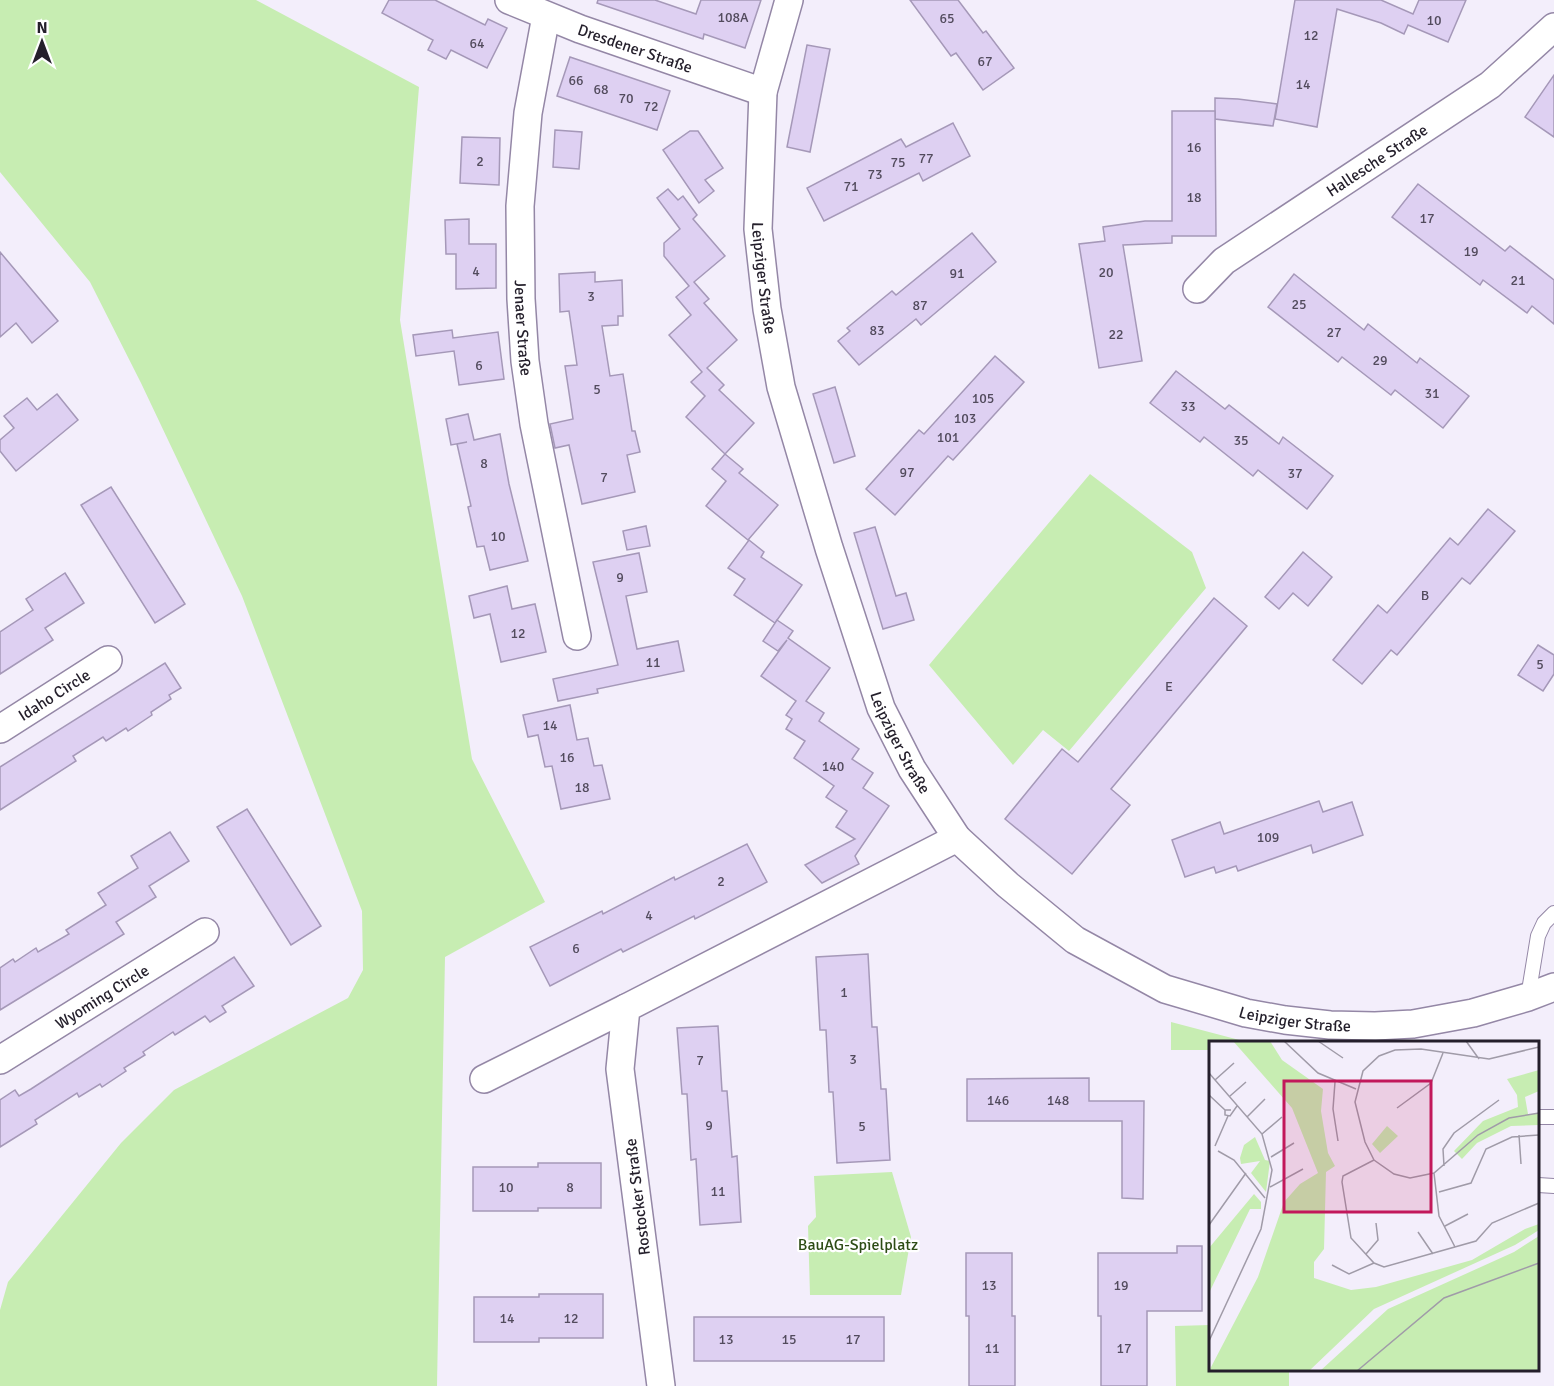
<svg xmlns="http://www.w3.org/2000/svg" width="1554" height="1386" viewBox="0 0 1554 1386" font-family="Signika,sans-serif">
<rect width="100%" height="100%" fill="#f3eefb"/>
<g fill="#c7edb2">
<path d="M0,0H256L419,87L400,320L472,759L545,902L445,957L437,1386H0V1310L8,1282L121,1143L174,1090L348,998L363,970L362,911L242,596L141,383L90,282L0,172Z"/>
<path d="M1090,474L1192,552L1206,588L1069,751L1043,730L1013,765L929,665Z"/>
<path d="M1171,1022L1247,1042H1210V1050H1171Z"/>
<path d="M892,1172L911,1237L901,1295H810L808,1226L816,1217L814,1176Z"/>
<path d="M1210,1325V1370H1289V1386H1176L1175,1326Z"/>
</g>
<g fill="#ded0f2" stroke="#a598b8" stroke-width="1.5">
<path d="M389,0H435L485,25L488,19L507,28L487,68L451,50L446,59L428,50L433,40L382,13Z"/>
<path d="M598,0H655L696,14L701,0H761L745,48L704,34L703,39L597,3Z"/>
<path d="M910,0H958L983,33L986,31L1014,68L983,90L956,53L951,56Z"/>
<path d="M1295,0H1381L1413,14L1419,0H1466L1448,42L1408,25L1404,34L1381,23L1337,9L1317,127L1275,119Z"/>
<path d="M807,45L830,49L810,152L787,147Z"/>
<path d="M570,57L670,91L657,130L557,96Z"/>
<path d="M1554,75V137L1525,117Z"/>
<path d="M1215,98L1238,99L1277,104L1273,126L1215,119Z"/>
<path d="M1172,111H1215L1216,236H1172V243L1123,245L1142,361L1099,368L1079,244L1105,241L1103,227L1145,221H1172Z"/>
<path d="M953,123L970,156L923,181L919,173L824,221L807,188L901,139L906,147Z"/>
<path d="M555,130L582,132L579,169L553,167Z"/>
<path d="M690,131H698L723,168L705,180L714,191L699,203L663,150Z"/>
<path d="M462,137L500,138L499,185L460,183Z"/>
<path d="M1418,184L1505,251L1510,246L1554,280V324L1532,306L1527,313L1483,280L1480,285L1392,217Z"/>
<path d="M668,189L678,200L683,196L697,215L693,219L725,256L694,282L709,299L704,303L737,340L707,368L724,385L719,390L754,423L725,454L686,417L705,396L691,382L702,372L669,335L691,315L676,297L689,286L664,256V243L680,229L657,198Z"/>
<path d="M469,219V244H496V288L456,289V254H446L445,220Z"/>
<path d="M972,233L996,262L921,325L916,319L859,365L838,341L850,331L847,328L892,291L896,295Z"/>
<path d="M0,252L58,321L32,343L16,323L0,337Z"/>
<path d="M595,272V282L622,280L623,316H618V325L602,326L610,376L623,374L632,431H635L640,452L627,455L635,492L582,504L569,445L555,448L550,424L573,419L565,366L577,365L569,311L560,312L559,274Z"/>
<path d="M1294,274L1364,330L1368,324L1417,363L1420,358L1469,396L1443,428L1395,390L1391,395L1342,357L1338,362L1268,307Z"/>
<path d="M452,330L453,338L498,332L504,379L459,385L454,351L416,356L413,335Z"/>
<path d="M995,356L1024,382L953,460L948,456L895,515L866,489L919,430L924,434Z"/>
<path d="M1176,371L1225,409L1229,405L1279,444L1283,437L1333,476L1307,509L1258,470L1253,476L1204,437L1200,442L1150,403Z"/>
<path d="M835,387L855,456L834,463L813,394Z"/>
<path d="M57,394L78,420L16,471L0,451V440L14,428L4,416L27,398L37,410Z"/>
<path d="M468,414L474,440L500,434L509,484L528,561L490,570L484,546L477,547L468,507L471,506L457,444L467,442L451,445L446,419Z"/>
<path d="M725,454L743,469L739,473L778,505L748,540L706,506L726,481L712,469Z"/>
<path d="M111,487L185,604L155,623L81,505Z"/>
<path d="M1488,509L1515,531L1470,584L1462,578L1397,655L1391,650L1362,684L1333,660L1378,605L1387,613L1450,538L1458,545Z"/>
<path d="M646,526L650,546L627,550L623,531Z"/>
<path d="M875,527L896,596L906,593L914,620L883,629L854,533Z"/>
<path d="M749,540L764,552L761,557L802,585L775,623L734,595L745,579L728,568Z"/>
<path d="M1303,552L1332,577L1308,606L1293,593L1279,609L1265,597Z"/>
<path d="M639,553L647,592L626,596L637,649L678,641L684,671L597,689L598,693L558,701L553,679L618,665L593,562Z"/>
<path d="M65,573L84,603L45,628L53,640L0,674V632L33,610L26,599Z"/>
<path d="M507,586L512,609L535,604L546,652L501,662L490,614L474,618L469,596Z"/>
<path d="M1214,598L1247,626L1111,789L1130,805L1072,874L1005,819L1062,749L1078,762Z"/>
<path d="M777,620L793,631L788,638L830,668L806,701L824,713L819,721L859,749L852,759L873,773L863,788L889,806L855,856L859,864L822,883L805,865L855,839L836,827L847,811L826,797L834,786L794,758L805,741L786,729L792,719L786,715L796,701L761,676L787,640L778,651L763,641Z"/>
<path d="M1538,645L1554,655V674L1543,691L1518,675Z"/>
<path d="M165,663L181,688L169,695L171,699L151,712L152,715L128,731L126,728L106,741L103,737L73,756L76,761L0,810V767Z"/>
<path d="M570,705L577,740L588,738L594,766L602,765L610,799L561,809L552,766L545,767L538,735L528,737L523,715Z"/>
<path d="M1319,801L1323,812L1352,802L1363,835L1313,853L1311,845L1238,871L1236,866L1216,873L1214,867L1185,877L1172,840L1220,822L1224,834Z"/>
<path d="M247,809L321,926L291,945L217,827Z"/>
<path d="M170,832L189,861L149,886L156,897L116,922L124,934L0,1010V968L13,959L15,962L36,948L38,952L69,934L66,930L106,905L98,893L138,868L131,856Z"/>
<path d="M747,844L767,882L695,919L694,916L623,952L621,949L550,986L530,947L602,911L603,914L674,877L675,880Z"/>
<path d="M868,954L872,1027H877L881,1089H886L890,1160L837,1163L833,1092H829L826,1030H820L816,957Z"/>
<path d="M234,957L254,986L222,1006L226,1012L210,1022L205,1016L175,1035L173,1032L143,1052L145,1055L124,1068L126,1071L102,1087L100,1084L79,1097L77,1093L35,1120L37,1124L0,1147V1100L15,1090L19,1096L31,1089Z"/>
<path d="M718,1026L722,1091H727L732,1157L737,1156L741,1222L700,1225L696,1159L691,1160L687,1094H682L677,1028Z"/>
<path d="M1089,1078V1101H1144L1143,1199L1122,1198V1121H967V1079Z"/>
<path d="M538,1163H601V1208H538V1211H473V1167H538Z"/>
<path d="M1177,1246H1202V1311H1147V1386H1101V1316H1098V1253H1177Z"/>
<path d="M966,1253H1012V1316H1015V1386H969V1316H966Z"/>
<path d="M539,1294H603V1338H539V1342H474V1297H539Z"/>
<rect x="694" y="1317" width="190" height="44"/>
</g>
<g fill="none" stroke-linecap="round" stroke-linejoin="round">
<defs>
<g id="lane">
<path d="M1528,997L1538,936L1544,923L1554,913"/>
<path d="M1538,1117H1554"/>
<path d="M1538,1185L1554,1186"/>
</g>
<g id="street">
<path id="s1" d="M509,0L580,29L763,92"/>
<path id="s2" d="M789,0L763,92L758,229L767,309L781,387L829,548L881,708L912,769L957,838L1008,885L1075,940L1165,989L1246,1013L1285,1020L1330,1025L1375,1026L1413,1024L1473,1013L1528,997L1554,987"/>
<path id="s3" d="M546,16L528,113L520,206L521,299L525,361L534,424L577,636"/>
<path id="s4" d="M1197,289L1224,261L1490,85L1554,27"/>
<path id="s5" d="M0,729L108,660"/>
<path id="s6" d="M0,1060L205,932"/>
<path d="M484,1079L626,1008"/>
<path d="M661,1386L620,1069L626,1008L957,838"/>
</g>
</defs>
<use href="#lane" stroke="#9487a6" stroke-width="16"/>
<use href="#street" stroke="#9487a6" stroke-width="30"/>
<use href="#lane" stroke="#fff" stroke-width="14"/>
<use href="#street" stroke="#fff" stroke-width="27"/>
</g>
<g text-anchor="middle" stroke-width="4.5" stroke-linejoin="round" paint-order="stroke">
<g font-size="14" fill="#524b5d">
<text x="733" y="22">108A</text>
<text x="947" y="23">65</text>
<text x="1434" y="25">10</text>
<text x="1311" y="40">12</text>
<text x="477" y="48">64</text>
<text x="985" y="66">67</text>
<text x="576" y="85">66</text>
<text x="1303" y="89">14</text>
<text x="601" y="94">68</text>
<text x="626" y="103">70</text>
<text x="651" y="111">72</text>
<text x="1194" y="152">16</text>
<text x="926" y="163">77</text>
<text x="480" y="166">2</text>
<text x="898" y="167">75</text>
<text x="875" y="179">73</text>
<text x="851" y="191">71</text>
<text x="1194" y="202">18</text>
<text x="1427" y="223">17</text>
<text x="1471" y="256">19</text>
<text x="476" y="276">4</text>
<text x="1106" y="277">20</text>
<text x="957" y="278">91</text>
<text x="1518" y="285">21</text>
<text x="591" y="301">3</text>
<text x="1299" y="309">25</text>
<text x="920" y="310">87</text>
<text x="877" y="335">83</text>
<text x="1334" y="337">27</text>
<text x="1116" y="339">22</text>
<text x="1380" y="365">29</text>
<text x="479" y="370">6</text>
<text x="597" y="394">5</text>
<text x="1432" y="398">31</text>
<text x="983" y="403">105</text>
<text x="1188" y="411">33</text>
<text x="965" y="423">103</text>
<text x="948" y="442">101</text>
<text x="1241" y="445">35</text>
<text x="484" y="468">8</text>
<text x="907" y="477">97</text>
<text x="1295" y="478">37</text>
<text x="604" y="482">7</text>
<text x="498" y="541">10</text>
<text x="620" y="582">9</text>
<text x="1425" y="600">B</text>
<text x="518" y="638">12</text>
<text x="653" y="667">11</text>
<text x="1540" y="669">5</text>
<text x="1169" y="691">E</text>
<text x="550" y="730">14</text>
<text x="567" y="762">16</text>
<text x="833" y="771">140</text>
<text x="582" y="792">18</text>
<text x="1268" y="842">109</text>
<text x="721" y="886">2</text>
<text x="649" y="920">4</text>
<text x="576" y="953">6</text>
<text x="844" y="997">1</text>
<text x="853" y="1064">3</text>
<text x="700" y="1065">7</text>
<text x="998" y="1105">146</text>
<text x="1058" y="1105">148</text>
<text x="709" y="1130">9</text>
<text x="862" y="1131">5</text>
<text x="506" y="1192">10</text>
<text x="570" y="1192">8</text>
<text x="718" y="1196">11</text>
<text x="989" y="1290">13</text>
<text x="1121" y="1290">19</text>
<text x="507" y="1323">14</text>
<text x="571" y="1323">12</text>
<text x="726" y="1344">13</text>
<text x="789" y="1344">15</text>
<text x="853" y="1344">17</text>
<text x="992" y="1353">11</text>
<text x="1124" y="1353">17</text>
</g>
<g font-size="16" fill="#241f2b" stroke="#fff">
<text dy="6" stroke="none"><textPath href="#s1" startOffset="135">Dresdener Straße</textPath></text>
<text dy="6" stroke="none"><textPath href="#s4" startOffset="222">Hallesche Straße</textPath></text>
<text dy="6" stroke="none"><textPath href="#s2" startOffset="282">Leipziger Straße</textPath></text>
<text dy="6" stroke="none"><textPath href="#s3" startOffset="314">Jenaer Straße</textPath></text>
<text dy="6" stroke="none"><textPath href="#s5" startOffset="64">Idaho Circle</textPath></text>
<text dy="6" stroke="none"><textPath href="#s2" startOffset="768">Leipziger Straße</textPath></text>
<text dy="6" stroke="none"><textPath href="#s6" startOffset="120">Wyoming Circle</textPath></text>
<text dy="6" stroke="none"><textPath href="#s2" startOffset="1272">Leipziger Straße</textPath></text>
<text transform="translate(637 1197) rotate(-97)" y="6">Rostocker Straße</text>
</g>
<g font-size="16" fill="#2d4c15" stroke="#fff">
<text x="858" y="1250">BauAG-Spielplatz</text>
</g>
</g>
<g transform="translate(1209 1041)">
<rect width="330" height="330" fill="#f3eefb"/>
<path d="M24,0H61L73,19L114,48L112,70L119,112L126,125L117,131L115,208L105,221V237L142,249L167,246L263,219L316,188L330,183V189L306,204L165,268L100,330H0L49,236L75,161L91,143L109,132L83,67ZM330,29V50L316,56L319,73H330V84L302,85L268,102L253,118L245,110L274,80L309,66L308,54L298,38ZM178,85L189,95L171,112L163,103ZM46,96L56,119L61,120L57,151L42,132L51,120L32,123L31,117L35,104ZM45,153L52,161V168H41L0,252V207ZM330,195V330H111L179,268L305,211Z" fill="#c7edb2"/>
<path fill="none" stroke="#a09ba8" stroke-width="1.5" d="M75,0L109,32L147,48M109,0L134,17M257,0L270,18M330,6L280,18L212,8L186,9L170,15L154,30L146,61L156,101L165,119L185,133L201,137L225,132L269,94L300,77L330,72M0,32L53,93L63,129L52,188L0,300M6,39L25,22M126,41L124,68L129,100M0,54L16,69M21,55L37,41M188,67L222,42L234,12M22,69H16V74L21,75L28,65M38,76L56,58M53,93L73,76M310,94L312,123M6,105L19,75M9,110L25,119L56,157M62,116L85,102M165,119L134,135L133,141L142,197L165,222L175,226L267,200L283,182L330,162M235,125L234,108L245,92L290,59M225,132L230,175L246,206M61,146L94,128M230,151L262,142L277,108L303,96L330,94M0,184L37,132M236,185L259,173M209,191L224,213M157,213L169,199L167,182M123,224L140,233L165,222M148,330L235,257L330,222"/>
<path fill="#c2185b" fill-opacity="0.15" stroke="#c2185b" stroke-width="3" d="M75,40H222V171H75Z"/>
<rect width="330" height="330" fill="none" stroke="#241f2b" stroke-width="3"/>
</g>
<g transform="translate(42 42)" stroke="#ffffff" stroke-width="4.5" paint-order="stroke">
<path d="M0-4.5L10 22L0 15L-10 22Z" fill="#241f2b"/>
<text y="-9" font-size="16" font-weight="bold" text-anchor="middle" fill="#241f2b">N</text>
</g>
</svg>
